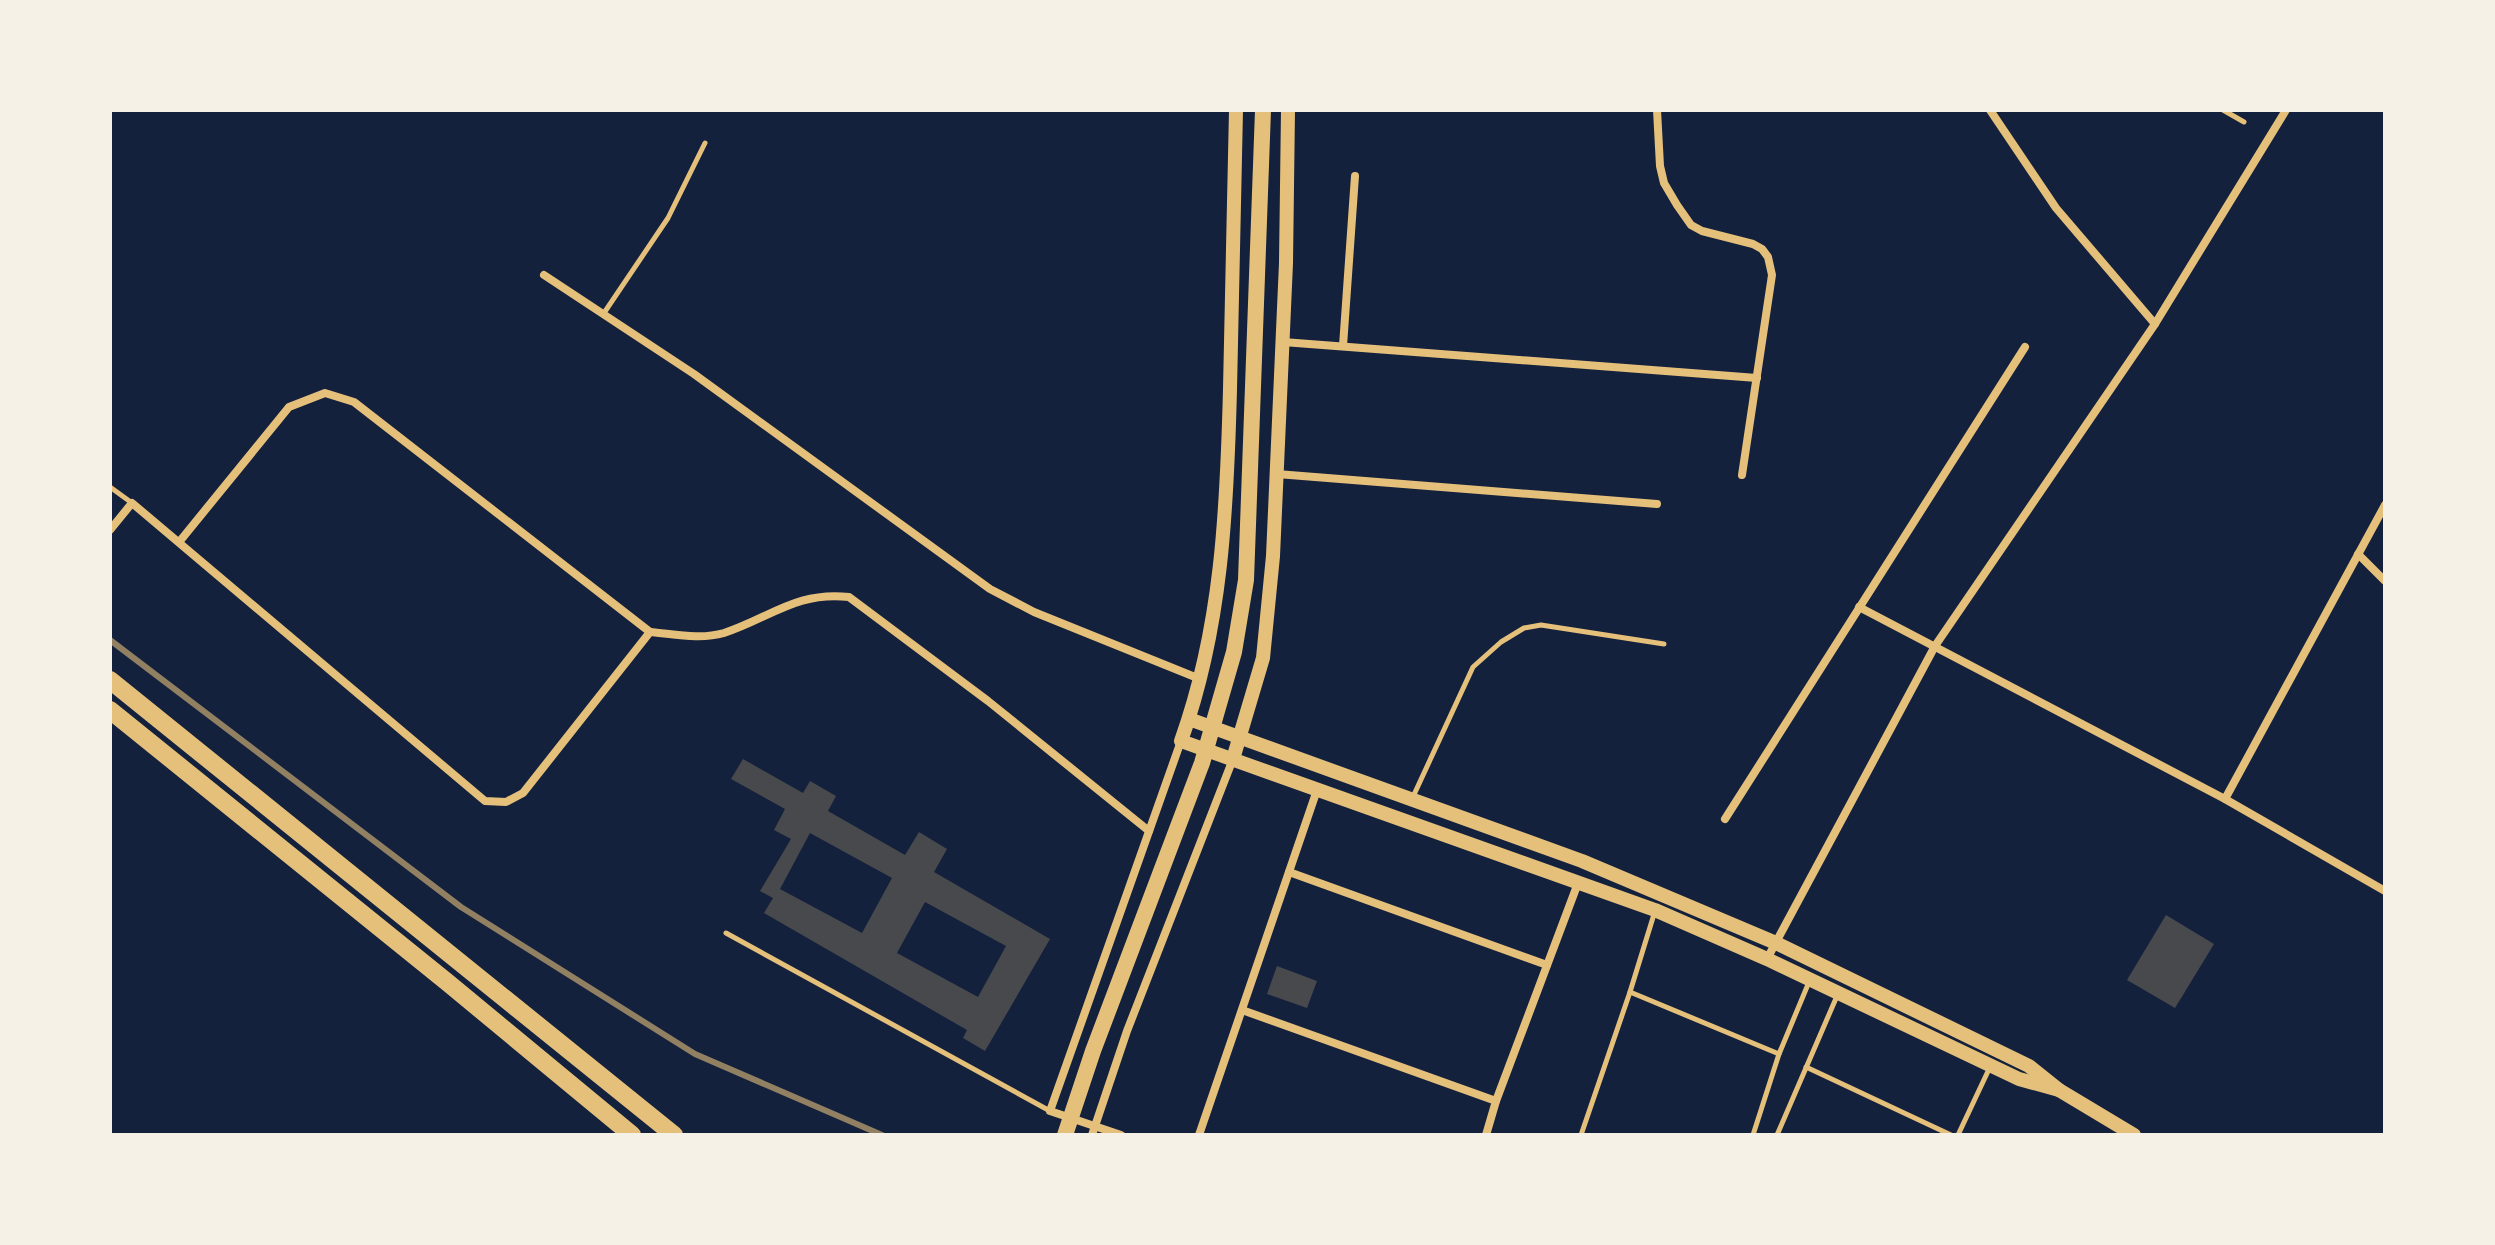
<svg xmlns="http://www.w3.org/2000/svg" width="2495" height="1245" viewBox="0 0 2495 1245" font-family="'Source Sans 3',sans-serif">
<rect width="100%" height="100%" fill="#14213d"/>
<g fill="#48494c" fill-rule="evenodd">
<path d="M743,759L803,793L810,781L836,796L828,811L905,855L919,832L947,849L934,872L1050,939L985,1051L963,1038L967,1030L764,913L773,898L760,891L791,839L774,830L785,809L731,779ZM810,833L892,878L862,933L780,889ZM925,902L1006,946L978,997L897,953Z"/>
<path d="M2166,915L2214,944L2175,1008L2127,980Z"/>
<path d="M1277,966L1317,981L1307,1008L1267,994Z"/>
</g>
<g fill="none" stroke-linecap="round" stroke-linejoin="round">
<g stroke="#e5c07b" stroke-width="5">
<path d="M2223,110L2244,122"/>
<path d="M604,313L668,218L705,143"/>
<path d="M110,487L132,503"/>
<path d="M1412,799L1473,667L1501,642L1524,628L1541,625L1664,644"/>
<path d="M726,933L1050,1111"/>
<path d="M1630,992L1779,1054L1753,1135"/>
<path d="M1779,1054L1809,982"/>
<path d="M1806,1067L1951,1135"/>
<path d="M1581,1135L1630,992L1655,911"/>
<path d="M1777,1135L1837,996"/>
<path d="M1958,1135L1990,1067"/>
</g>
<g stroke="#e5c07b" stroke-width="8">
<path d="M1657,110L1660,166L1664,183L1677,205L1691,225L1702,231L1753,244L1762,249L1768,257L1772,275L1742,475"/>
<path d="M1990,110L2056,208L2155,324"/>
<path d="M544,275L694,374L990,589L1034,612L1200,679"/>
<path d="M1283,342L1757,378"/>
<path d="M1343,346L1355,176"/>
<path d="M1277,474L1657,504"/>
<path d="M110,530L132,503L485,801L506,802L523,793L650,632L354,402L325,393L289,407L180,541"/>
<path d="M2358,554L2385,581"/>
<path d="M1859,607L2225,799L2385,891"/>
<path d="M650,632C674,634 700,640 724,633C770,618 796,591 849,597L988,701L1149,831"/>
<path d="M2225,799L2385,505"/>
<path d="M1725,819L2025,347"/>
<path d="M1289,872L1547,965"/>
<path d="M1767,959L1935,646L2155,324L2286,110"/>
<path d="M1242,1010L1496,1101"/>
<path d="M1092,1135L1127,1031L1233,759"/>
<path d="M1121,1135L1050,1111L1181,741"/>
<path d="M1199,1135L1317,790"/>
<path d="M1486,1135L1496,1101L1578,883"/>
</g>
<g stroke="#e5c07b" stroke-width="14">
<path d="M1236,110C1234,203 1232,296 1230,389C1227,508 1222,627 1181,741L1655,910L1767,959L2019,1079L2059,1090"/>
<path d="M1189,719L1582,861L1776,943L2029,1066L2059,1090L2134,1135"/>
<path d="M1233,759L1263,658L1273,556L1286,263L1288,110"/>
</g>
<path stroke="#e5c07b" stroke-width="16" d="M1065,1135L1093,1051L1202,763L1234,652L1246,580L1263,110"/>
<g stroke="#e5c07b" stroke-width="18">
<path d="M110,680L674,1135"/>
<path d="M110,710L447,982L632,1135"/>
</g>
<path stroke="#918062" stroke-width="6" d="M110,640L461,907L695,1054L882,1135"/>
</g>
<rect width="2495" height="1245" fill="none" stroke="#f6f1e7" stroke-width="224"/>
</svg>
